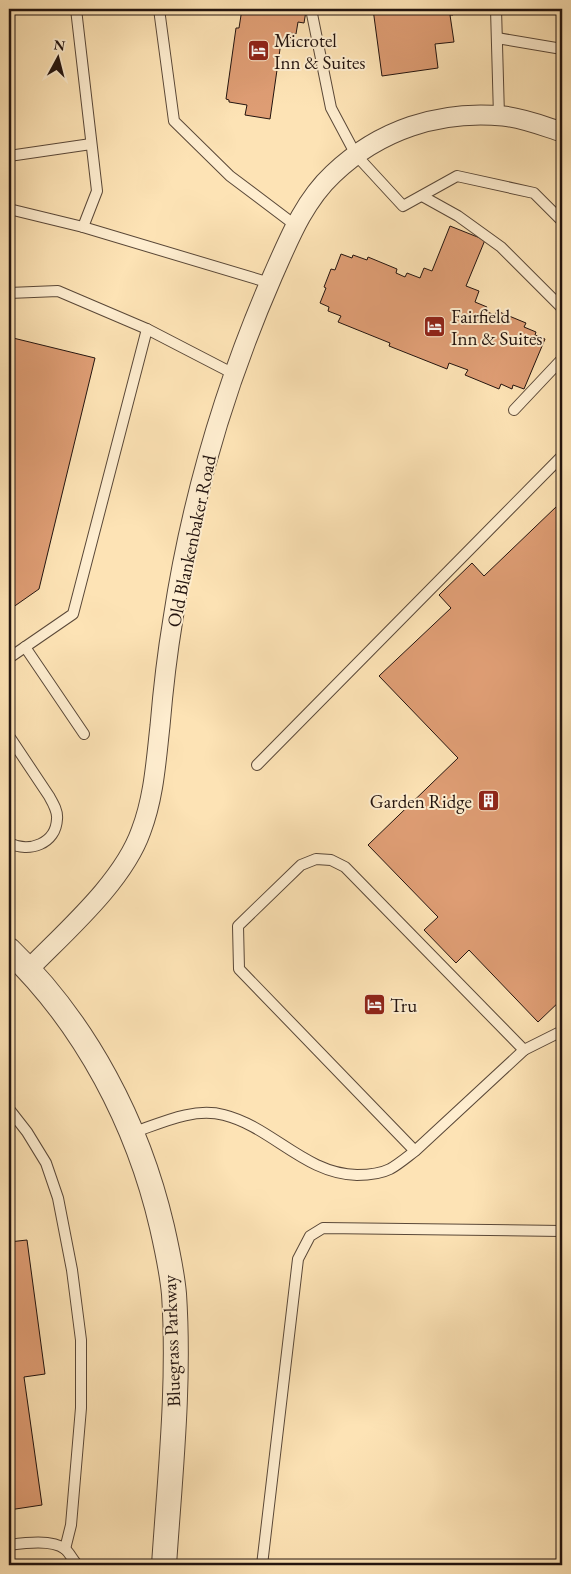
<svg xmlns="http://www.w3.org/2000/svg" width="571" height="1574" viewBox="0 0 571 1574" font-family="'EB Garamond',serif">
<rect width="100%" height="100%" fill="#fde3b5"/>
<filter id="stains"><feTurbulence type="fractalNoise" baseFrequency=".004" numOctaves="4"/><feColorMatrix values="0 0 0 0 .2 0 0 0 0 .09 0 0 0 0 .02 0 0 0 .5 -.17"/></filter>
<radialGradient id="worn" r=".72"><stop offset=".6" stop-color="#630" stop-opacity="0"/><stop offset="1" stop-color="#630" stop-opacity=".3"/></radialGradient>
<g fill="#de9d74" stroke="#23140f">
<path d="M242,9H287L306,11L304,23L298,22L296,34L290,33L289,37L292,38L291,43L281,42L270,119L245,115L247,105L229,102V100L226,99L236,28H239Z"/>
<path d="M373,9H452L453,15H450L454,42L435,44L438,68L382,76Z"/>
<path d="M450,226L485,240L466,286L479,291L475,302L487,307L485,311L495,315L497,311L526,323L524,327L536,332L535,335L545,339L524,389L513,385L512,389L501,384L499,389L465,375L468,370L449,363L447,369L389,346L390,343L338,322L341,316L328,311L329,307L320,303L326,288L324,287L331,269L335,270L341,254L352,258L353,255L367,260L368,257L397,269L396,273L405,277L407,273L420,278L424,268L432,271Z"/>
<path d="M9,337L95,358L39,589L9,610Z"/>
<path d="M557,506L562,512V999L538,1022L469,950L456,963L424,930L438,917L368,845L458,758L379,676L451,608L439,595L472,563L484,576Z"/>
<path d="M27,1240L45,1374L24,1377L42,1505L9,1510V1242Z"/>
</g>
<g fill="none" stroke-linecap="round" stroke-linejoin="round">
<defs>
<g id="service">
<path d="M76,9L97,191L83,227"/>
<path d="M159,9L174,121L230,176L295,225"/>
<path d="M311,9L331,108L356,155L403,206L457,176L534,193L562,221"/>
<path d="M496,9L499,116"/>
<path d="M497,38L562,49"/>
<path d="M9,156L91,144"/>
<path d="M422,196L458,216L501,247L562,308"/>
<path d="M9,209L83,227L270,283"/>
<path d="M9,293L58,291L147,329L234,374"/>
<path d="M514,410L562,359"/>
<path d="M25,647L84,734"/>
<path d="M9,658L73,614L147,329"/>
<path d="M9,736L49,796C53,803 58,811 57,819C56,844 29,853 9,843"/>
<path d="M257,765L562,456"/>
<path d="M524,1050L562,1031"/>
<path d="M9,1109L27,1132L46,1163L58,1198L72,1270L81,1340V1408L71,1525L65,1549"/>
<path d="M132,1133C161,1123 193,1107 224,1115C272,1127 305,1174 357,1175C368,1175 380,1174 390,1169C399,1164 407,1157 415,1151L239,969L238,926L301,865L316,859L331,860L345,867L524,1050L415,1151"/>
<path d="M9,1545C24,1543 52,1539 65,1549C70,1553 73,1561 78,1565"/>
<path d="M262,1565L298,1259L310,1236L323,1228L562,1231"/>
</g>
<path id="minor" d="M29,969C66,931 123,882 141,831C154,797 156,761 160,726C163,690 167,655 173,619C191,500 225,385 273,275C289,239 304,201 333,174C379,130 439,110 503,116C523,118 543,126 562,132"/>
<path id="tertiary" d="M9,950C86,1024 138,1124 162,1227C167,1249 172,1272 174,1294C180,1384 170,1475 164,1565"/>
</defs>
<use href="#service" stroke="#5a4838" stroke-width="12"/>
<use href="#minor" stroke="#5a4838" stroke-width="21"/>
<use href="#tertiary" stroke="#5a4838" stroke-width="26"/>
<use href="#service" stroke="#feedcf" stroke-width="10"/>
<use href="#minor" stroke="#feedcf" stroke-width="19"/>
<use href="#tertiary" stroke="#feedcf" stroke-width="24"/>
</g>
<defs>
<symbol id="hotel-square" viewBox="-11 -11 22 22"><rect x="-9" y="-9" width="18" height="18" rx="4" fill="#8f2418" stroke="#feedcf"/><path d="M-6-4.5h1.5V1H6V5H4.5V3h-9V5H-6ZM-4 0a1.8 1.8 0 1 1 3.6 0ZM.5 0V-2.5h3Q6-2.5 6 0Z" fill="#fff"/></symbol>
<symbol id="building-square" viewBox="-11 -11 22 22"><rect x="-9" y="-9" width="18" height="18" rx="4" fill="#8f2418" stroke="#feedcf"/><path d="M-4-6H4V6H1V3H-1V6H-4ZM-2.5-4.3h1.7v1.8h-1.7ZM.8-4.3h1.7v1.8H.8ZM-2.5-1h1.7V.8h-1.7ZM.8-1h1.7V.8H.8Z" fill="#fff"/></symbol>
</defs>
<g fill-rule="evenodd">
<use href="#hotel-square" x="246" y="38" width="25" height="25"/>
<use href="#hotel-square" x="422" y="314" width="25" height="25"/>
<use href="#building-square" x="476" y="788" width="25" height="25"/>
<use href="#hotel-square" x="362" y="992" width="25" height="25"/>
</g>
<g text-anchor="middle" stroke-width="4" stroke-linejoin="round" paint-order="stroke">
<g font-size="19" fill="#23140f" stroke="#feedcf" text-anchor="start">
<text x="274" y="47">Microtel<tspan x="274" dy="22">Inn &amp; Suites</tspan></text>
<text x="451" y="323">Fairfield<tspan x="451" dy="22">Inn &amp; Suites</tspan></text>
<text x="472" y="808" text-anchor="end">Garden Ridge</text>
<text x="390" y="1012">Tru</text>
</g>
<g font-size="19" fill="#23140f" stroke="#feedcf">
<text transform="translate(191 541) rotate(-78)" y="7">Old Blankenbaker Road</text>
<text transform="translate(171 1341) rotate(-92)" y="7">Bluegrass Parkway</text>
</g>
</g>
<rect width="571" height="1574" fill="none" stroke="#fde3b5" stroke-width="30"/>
<rect x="10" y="10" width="551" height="1554" fill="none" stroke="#23140f" stroke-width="2.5"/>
<rect x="15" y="15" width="541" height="1544" fill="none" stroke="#23140f"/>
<g transform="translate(58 58) rotate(7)" stroke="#feedcf" stroke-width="4" paint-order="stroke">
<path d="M0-4L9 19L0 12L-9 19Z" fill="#23140f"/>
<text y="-8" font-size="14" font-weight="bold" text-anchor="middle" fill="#23140f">N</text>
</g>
<rect width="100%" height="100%" filter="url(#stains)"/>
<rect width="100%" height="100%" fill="url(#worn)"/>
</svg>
